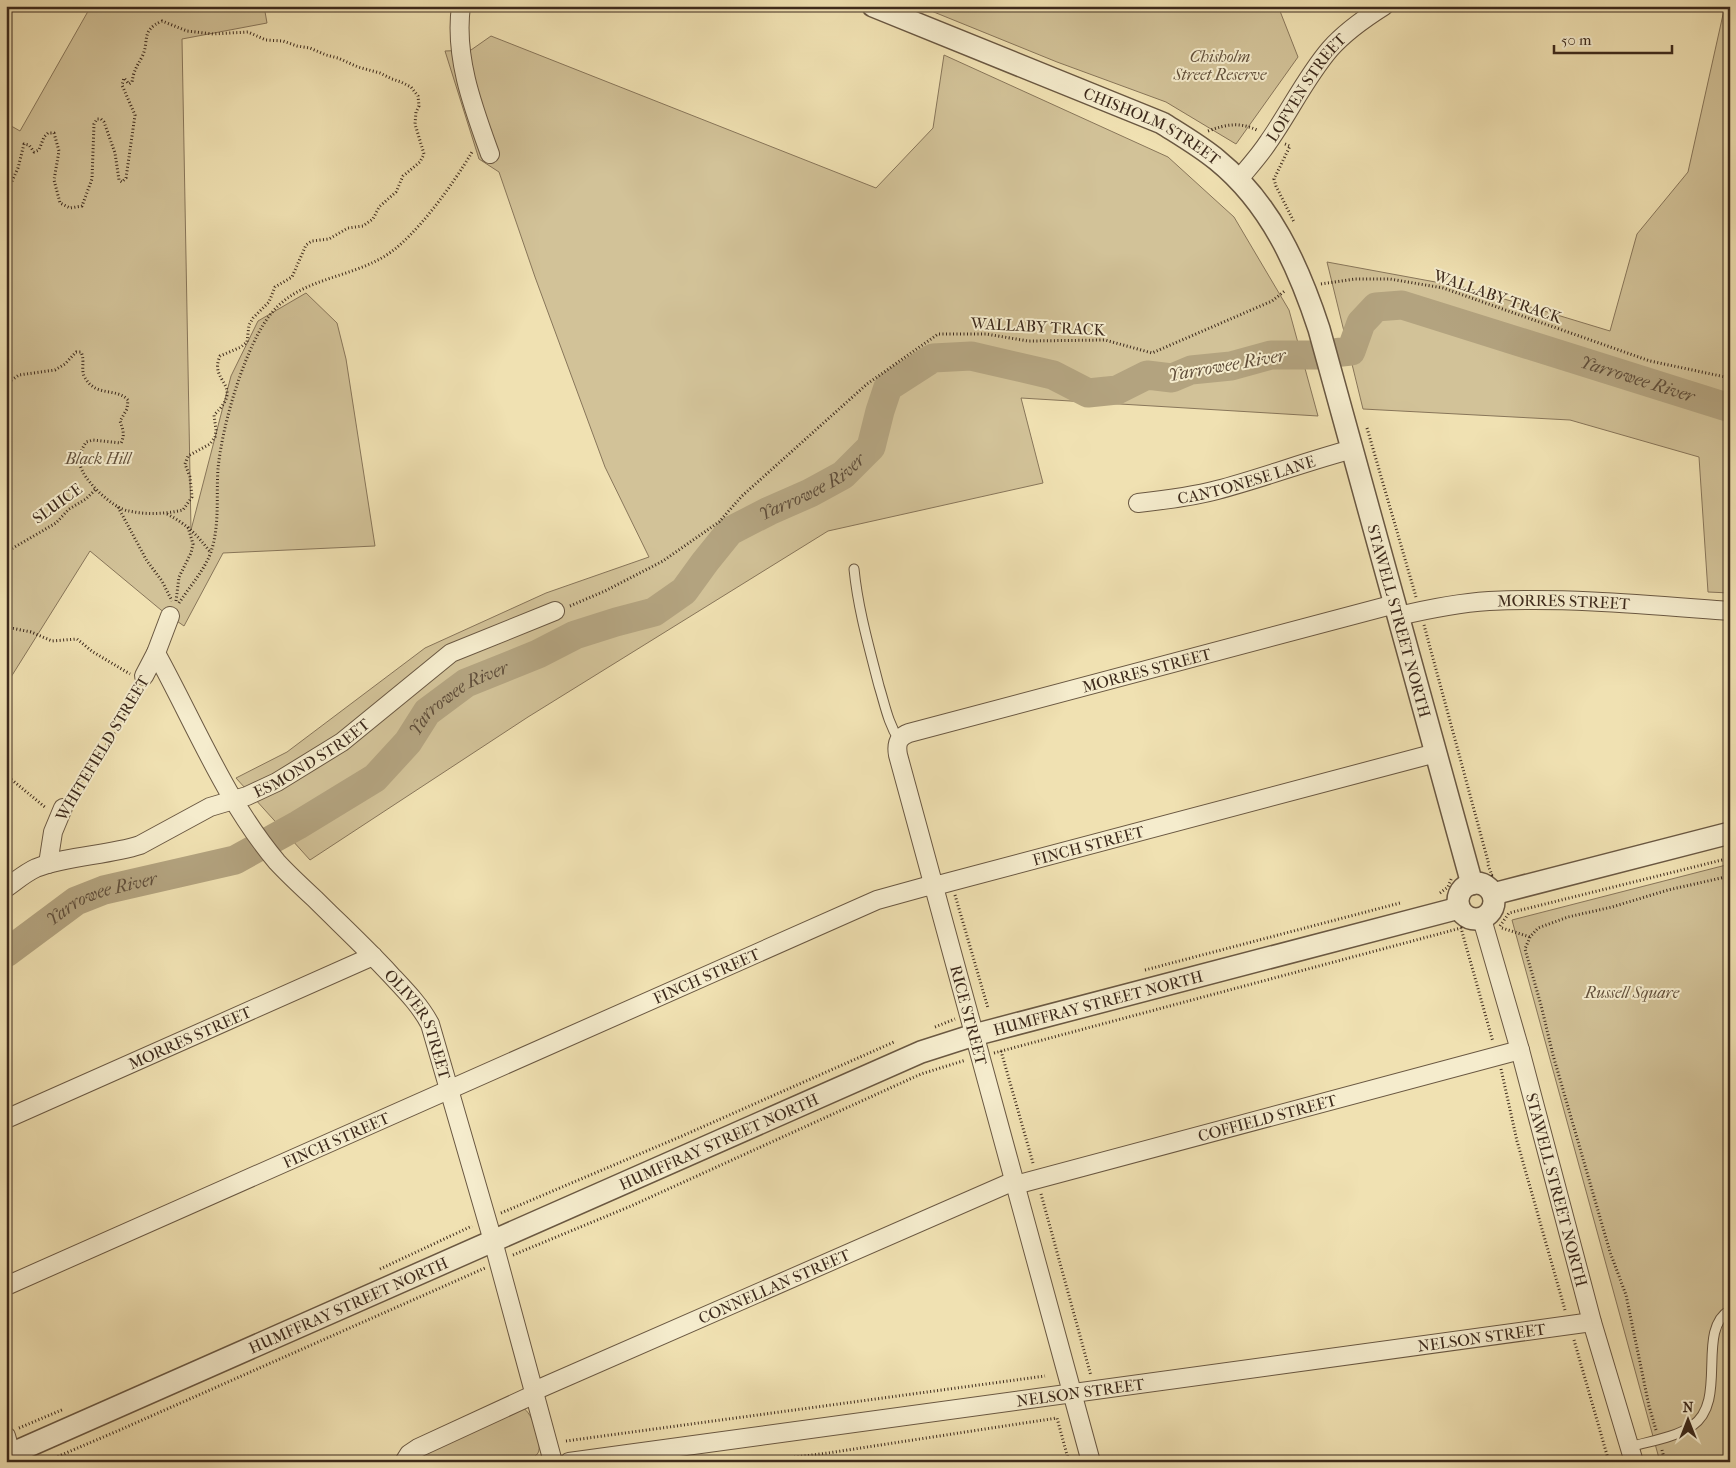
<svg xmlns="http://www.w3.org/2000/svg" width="1736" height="1468" viewBox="0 0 1736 1468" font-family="'IM FELL French Canon',serif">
<rect width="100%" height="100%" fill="#f0e1b2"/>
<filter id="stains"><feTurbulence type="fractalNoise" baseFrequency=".004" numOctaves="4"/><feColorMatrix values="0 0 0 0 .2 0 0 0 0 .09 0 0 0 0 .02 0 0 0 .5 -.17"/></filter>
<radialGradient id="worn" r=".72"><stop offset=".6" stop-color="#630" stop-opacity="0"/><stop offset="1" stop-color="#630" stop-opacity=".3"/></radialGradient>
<g fill="#d2c298" stroke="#88765a">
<path d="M91,6H264L267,23L182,39L191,530L231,376L258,321L306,293L337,323L346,359L375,546L223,553L184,626L161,610L90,551L6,685V123L20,131Z"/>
<path d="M919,6H1278L1298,57L1236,144L1166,102L1057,62Z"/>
<path d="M1719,6H1730V593L1708,592L1699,457L1570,420L1363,409L1327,262L1468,288L1610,331L1637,234L1688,172L1724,10Z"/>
<path d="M491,36L876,188L933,128L944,55L1168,157L1234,217L1289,310L1318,416L1021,398L1043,483L828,531L528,717L310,860L236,778L287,752L425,648L546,593L649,557L605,467L535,277L499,172L479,159L445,51L471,50Z"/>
<path d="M1730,864V1462H1660L1512,920Z"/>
<path d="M523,1408C532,1412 543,1444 538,1453C534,1459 527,1460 520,1462H418L424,1455Z"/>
</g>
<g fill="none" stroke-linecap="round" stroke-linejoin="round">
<path stroke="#b3a37f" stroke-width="29" id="s1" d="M6,953L76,901L104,890L235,860L298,825L375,778L408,742L427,712L466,683L538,654L575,635L616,622L654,612L684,591L705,562L730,531L769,511L810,493L843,475L871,447L880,411L888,387L933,358L971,356L1053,375L1088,393L1117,390L1147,375L1172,378L1191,370L1231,366L1271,355H1315L1351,351L1361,323L1376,307L1402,305L1730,408"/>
<defs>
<g id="service">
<path d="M854,569C858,609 869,647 879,686C885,705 888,723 899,740"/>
<path d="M1630,1447C1650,1441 1674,1438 1692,1426C1729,1401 1695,1330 1730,1310"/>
</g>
<g id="minor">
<path d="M461,6C454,57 473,107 490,154"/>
<path id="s2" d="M1238,180C1249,167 1260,155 1269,141C1290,111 1306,77 1330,49C1345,32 1365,18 1384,6"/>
<path id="s3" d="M1138,503C1165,500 1191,497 1217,490C1263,478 1307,461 1353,449"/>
<path id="s4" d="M1399,616C1428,609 1459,603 1489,601C1569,597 1650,605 1730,611"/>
<path id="s5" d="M156,653C195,724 225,800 277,862C289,875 302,887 315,899C340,924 366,948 390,974C405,990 420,1005 430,1024L493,1241L553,1462"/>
<path d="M144,676L156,653L170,616"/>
<path d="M48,864L53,832L63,808"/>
<path id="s6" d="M6,888C16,881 25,873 36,868C69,855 106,856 140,845L210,807L247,796L277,782L342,742L451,653L555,611"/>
<path id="s7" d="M1482,919L1520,1050L1592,1322L1634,1462"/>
<path id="s8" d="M6,1119L373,956"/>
<path id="s9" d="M1015,1185L1520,1050"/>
<path id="s10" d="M6,1286L877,900L924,887L942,884L1436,753"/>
<path id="s11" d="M534,1391L1014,1181"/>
<path d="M6,1436L11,1454"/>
<path d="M404,1462L409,1454L418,1448L535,1394"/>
<path id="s12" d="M569,1462L1592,1322"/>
<path id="s13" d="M1091,1462L898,755C896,744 898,737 909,733L1395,604"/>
</g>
<g id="tertiary">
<path id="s14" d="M873,6L1162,123C1181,135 1200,146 1217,160C1270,203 1298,265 1319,329L1472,884"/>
<circle cx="1476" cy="901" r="18"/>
<path d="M1493,894L1730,833"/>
<path id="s15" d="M6,1456L921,1052L974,1035L1459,908"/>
</g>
</defs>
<use href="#service" stroke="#6a5842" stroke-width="11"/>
<use href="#minor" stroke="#6a5842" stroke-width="20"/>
<use href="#tertiary" stroke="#6a5842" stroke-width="24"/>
<g stroke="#3d2a1c" stroke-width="3" stroke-dasharray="1 2.5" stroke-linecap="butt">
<path d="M1208,131C1227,124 1239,122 1257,130"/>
<path d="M1285,144L1290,146L1274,179L1276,186L1294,222"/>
<path d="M6,194L18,168L24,144L29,145L34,152L39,150L44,137L48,133H54L59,151L54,180L60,203L70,208L82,206L92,179L94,124L97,119H101L104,122L115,153L119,180L122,182L126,178L135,115L122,85L124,78L129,84L132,82C134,70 136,68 142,57C150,40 140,31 162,21L187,31L213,34L248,32L266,40L283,41L297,46L310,48L326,55L338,58L358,67L380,73L392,79L401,82L411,87L418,96L419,106L416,112L415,124L424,154L420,162L403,176L396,192L379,207L373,219L363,226L348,228L329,239L312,241L306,245L292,277L275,287L269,302L253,318L249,325L247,342L241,347L220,356C208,383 246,384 214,415L216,430L215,437L210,444L188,456L185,464L190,477L192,497L183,510C165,514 147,515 129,511C113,509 82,479 80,464C79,455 82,449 86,442L93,440L121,443C125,435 123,429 120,421L127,409L128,400C116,387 95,398 84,376C81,369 85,360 81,352H76L65,364L55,370L19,375L9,382L6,394"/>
<path d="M1321,284L1355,279H1390L1443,288L1650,361L1730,378"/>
<path d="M1367,428L1416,597"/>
<path d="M118,507L147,561L162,581L172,601"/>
<path d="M167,514C188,525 197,535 211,553"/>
<path d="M6,552L56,523L69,509L86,499L96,489"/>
<path d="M176,601L179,577L191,553L193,544L188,527"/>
<path d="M179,603C190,586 204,571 211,552C220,524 216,497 218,469C222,426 243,354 267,319C295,278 346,280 385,256C415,238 454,183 472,152"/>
<path d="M570,606L605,591L663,561L719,522L742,496L867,384L938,334H986L1028,341L1105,340L1152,353L1272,301L1286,290"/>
<path d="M1424,625L1489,865"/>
<path d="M6,627L31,632L52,641L77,639L93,652L130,674"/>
<path d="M6,775L46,808"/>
<path d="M72,798L111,738L138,690"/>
<path d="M1488,865L1492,875L1494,874"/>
<path d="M1440,893L1448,887L1452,877"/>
<path d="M955,895L988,1008"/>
<path d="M1500,926L1509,913L1730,858"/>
<path d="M1502,928L1530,937"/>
<path d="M1145,970L1400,903"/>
<path d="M935,1027L955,1019"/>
<path d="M1001,1051L1033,1163"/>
<path d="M994,1053L1461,928L1493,1042"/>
<path d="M1501,1069L1517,1141L1565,1310"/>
<path d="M1041,1194L1091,1376"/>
<path d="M501,1213L682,1136L894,1042"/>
<path d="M513,1255L631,1206L921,1074L966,1060"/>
<path d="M380,1269L472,1226"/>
<path d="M1574,1340L1609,1462"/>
<path d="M19,1428L64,1409"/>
<path d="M1656,1430L1649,1406L1626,1295L1610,1252L1553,1055L1541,1005L1525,949L1530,937L1538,928L1568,917L1612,907L1668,890L1730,876"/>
<path d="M566,1441L1045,1376"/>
<path d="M1662,1450L1665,1462"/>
<path d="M45,1462L122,1429L485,1268"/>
<path d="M756,1462L828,1453L1057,1418L1069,1462"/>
</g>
<use href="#service" stroke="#f5eccd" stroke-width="9"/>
<use href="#minor" stroke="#f5eccd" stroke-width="18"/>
<use href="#tertiary" stroke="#f5eccd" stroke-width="21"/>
</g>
<g text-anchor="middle" stroke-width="4" stroke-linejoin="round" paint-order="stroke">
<g font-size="16" font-style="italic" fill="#62503b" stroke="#f5eccd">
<text x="1220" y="62">Chisholm<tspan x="1220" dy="18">Street Reserve</tspan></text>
<text x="98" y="464">Black Hill</text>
<text x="1632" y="998">Russell Square</text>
</g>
<g font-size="16" fill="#3d2a1c" stroke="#f5eccd">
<text dy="6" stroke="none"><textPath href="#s2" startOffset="115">LOFVEN STREET</textPath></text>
<text dy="6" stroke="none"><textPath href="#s14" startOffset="304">CHISHOLM STREET</textPath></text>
<text transform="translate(1498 296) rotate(19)" y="6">WALLABY TRACK</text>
<text transform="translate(1038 326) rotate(3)" y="6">WALLABY TRACK</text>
<text dy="6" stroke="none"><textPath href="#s3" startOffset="111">CANTONESE LANE</textPath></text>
<text transform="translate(57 503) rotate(-36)" y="6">SLUICE</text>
<text dy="6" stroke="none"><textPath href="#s4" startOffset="166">MORRES STREET</textPath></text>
<text dy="6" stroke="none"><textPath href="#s14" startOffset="881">STAWELL STREET NORTH</textPath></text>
<text dy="6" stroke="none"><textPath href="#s13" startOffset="1006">MORRES STREET</textPath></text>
<text transform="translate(102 748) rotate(-59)" y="6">WHITEFIELD STREET</text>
<text dy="6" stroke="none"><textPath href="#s6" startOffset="336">ESMOND STREET</textPath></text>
<text dy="6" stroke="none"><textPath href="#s10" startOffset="1171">FINCH STREET</textPath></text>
<text dy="6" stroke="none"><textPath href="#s10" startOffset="766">FINCH STREET</textPath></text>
<text dy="6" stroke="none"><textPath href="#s15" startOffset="1184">HUMFFRAY STREET NORTH</textPath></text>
<text transform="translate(969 1015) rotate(75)" y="6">RICE STREET</text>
<text dy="6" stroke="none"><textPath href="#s5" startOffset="460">OLIVER STREET</textPath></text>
<text dy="6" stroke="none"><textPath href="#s8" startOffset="201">MORRES STREET</textPath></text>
<text dy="6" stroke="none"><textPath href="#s9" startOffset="261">COFFIELD STREET</textPath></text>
<text dy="6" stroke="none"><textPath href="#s10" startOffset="361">FINCH STREET</textPath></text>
<text dy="6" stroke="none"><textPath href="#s15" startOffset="779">HUMFFRAY STREET NORTH</textPath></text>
<text dy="6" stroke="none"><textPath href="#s7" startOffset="281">STAWELL STREET NORTH</textPath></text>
<text dy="6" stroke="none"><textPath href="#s11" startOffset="262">CONNELLAN STREET</textPath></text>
<text dy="6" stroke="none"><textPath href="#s15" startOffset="374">HUMFFRAY STREET NORTH</textPath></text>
<text dy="6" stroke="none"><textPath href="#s12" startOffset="921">NELSON STREET</textPath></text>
<text dy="6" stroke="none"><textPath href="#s12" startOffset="516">NELSON STREET</textPath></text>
</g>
<g font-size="18" font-style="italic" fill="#604e3a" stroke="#f5eccd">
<text transform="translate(1227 365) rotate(-10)" y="6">Yarrowee River</text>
<text dy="6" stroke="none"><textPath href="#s1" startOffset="1899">Yarrowee River</textPath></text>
<text dy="6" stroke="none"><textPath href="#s1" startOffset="954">Yarrowee River</textPath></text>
<text dy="6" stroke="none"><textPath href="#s1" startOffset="532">Yarrowee River</textPath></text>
<text dy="6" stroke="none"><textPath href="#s1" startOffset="112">Yarrowee River</textPath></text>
</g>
</g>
<rect width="1736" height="1468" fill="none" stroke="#f0e1b2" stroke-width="25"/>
<rect x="8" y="8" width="1721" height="1453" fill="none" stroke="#3d2a1c" stroke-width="2.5"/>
<rect x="12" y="12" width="1711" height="1443" fill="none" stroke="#3d2a1c"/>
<g transform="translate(1688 1420)" stroke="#f5eccd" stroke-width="4" paint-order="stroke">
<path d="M0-4L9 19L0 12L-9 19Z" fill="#3d2a1c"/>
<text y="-8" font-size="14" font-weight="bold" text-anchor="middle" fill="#3d2a1c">N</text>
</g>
<path d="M1554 45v8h118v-8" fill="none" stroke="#3d2a1c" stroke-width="2.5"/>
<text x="1561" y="45" font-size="15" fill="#3d2a1c" stroke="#f5eccd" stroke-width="4" paint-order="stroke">50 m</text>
<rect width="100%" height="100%" filter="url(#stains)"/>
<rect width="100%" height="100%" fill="url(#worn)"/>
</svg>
